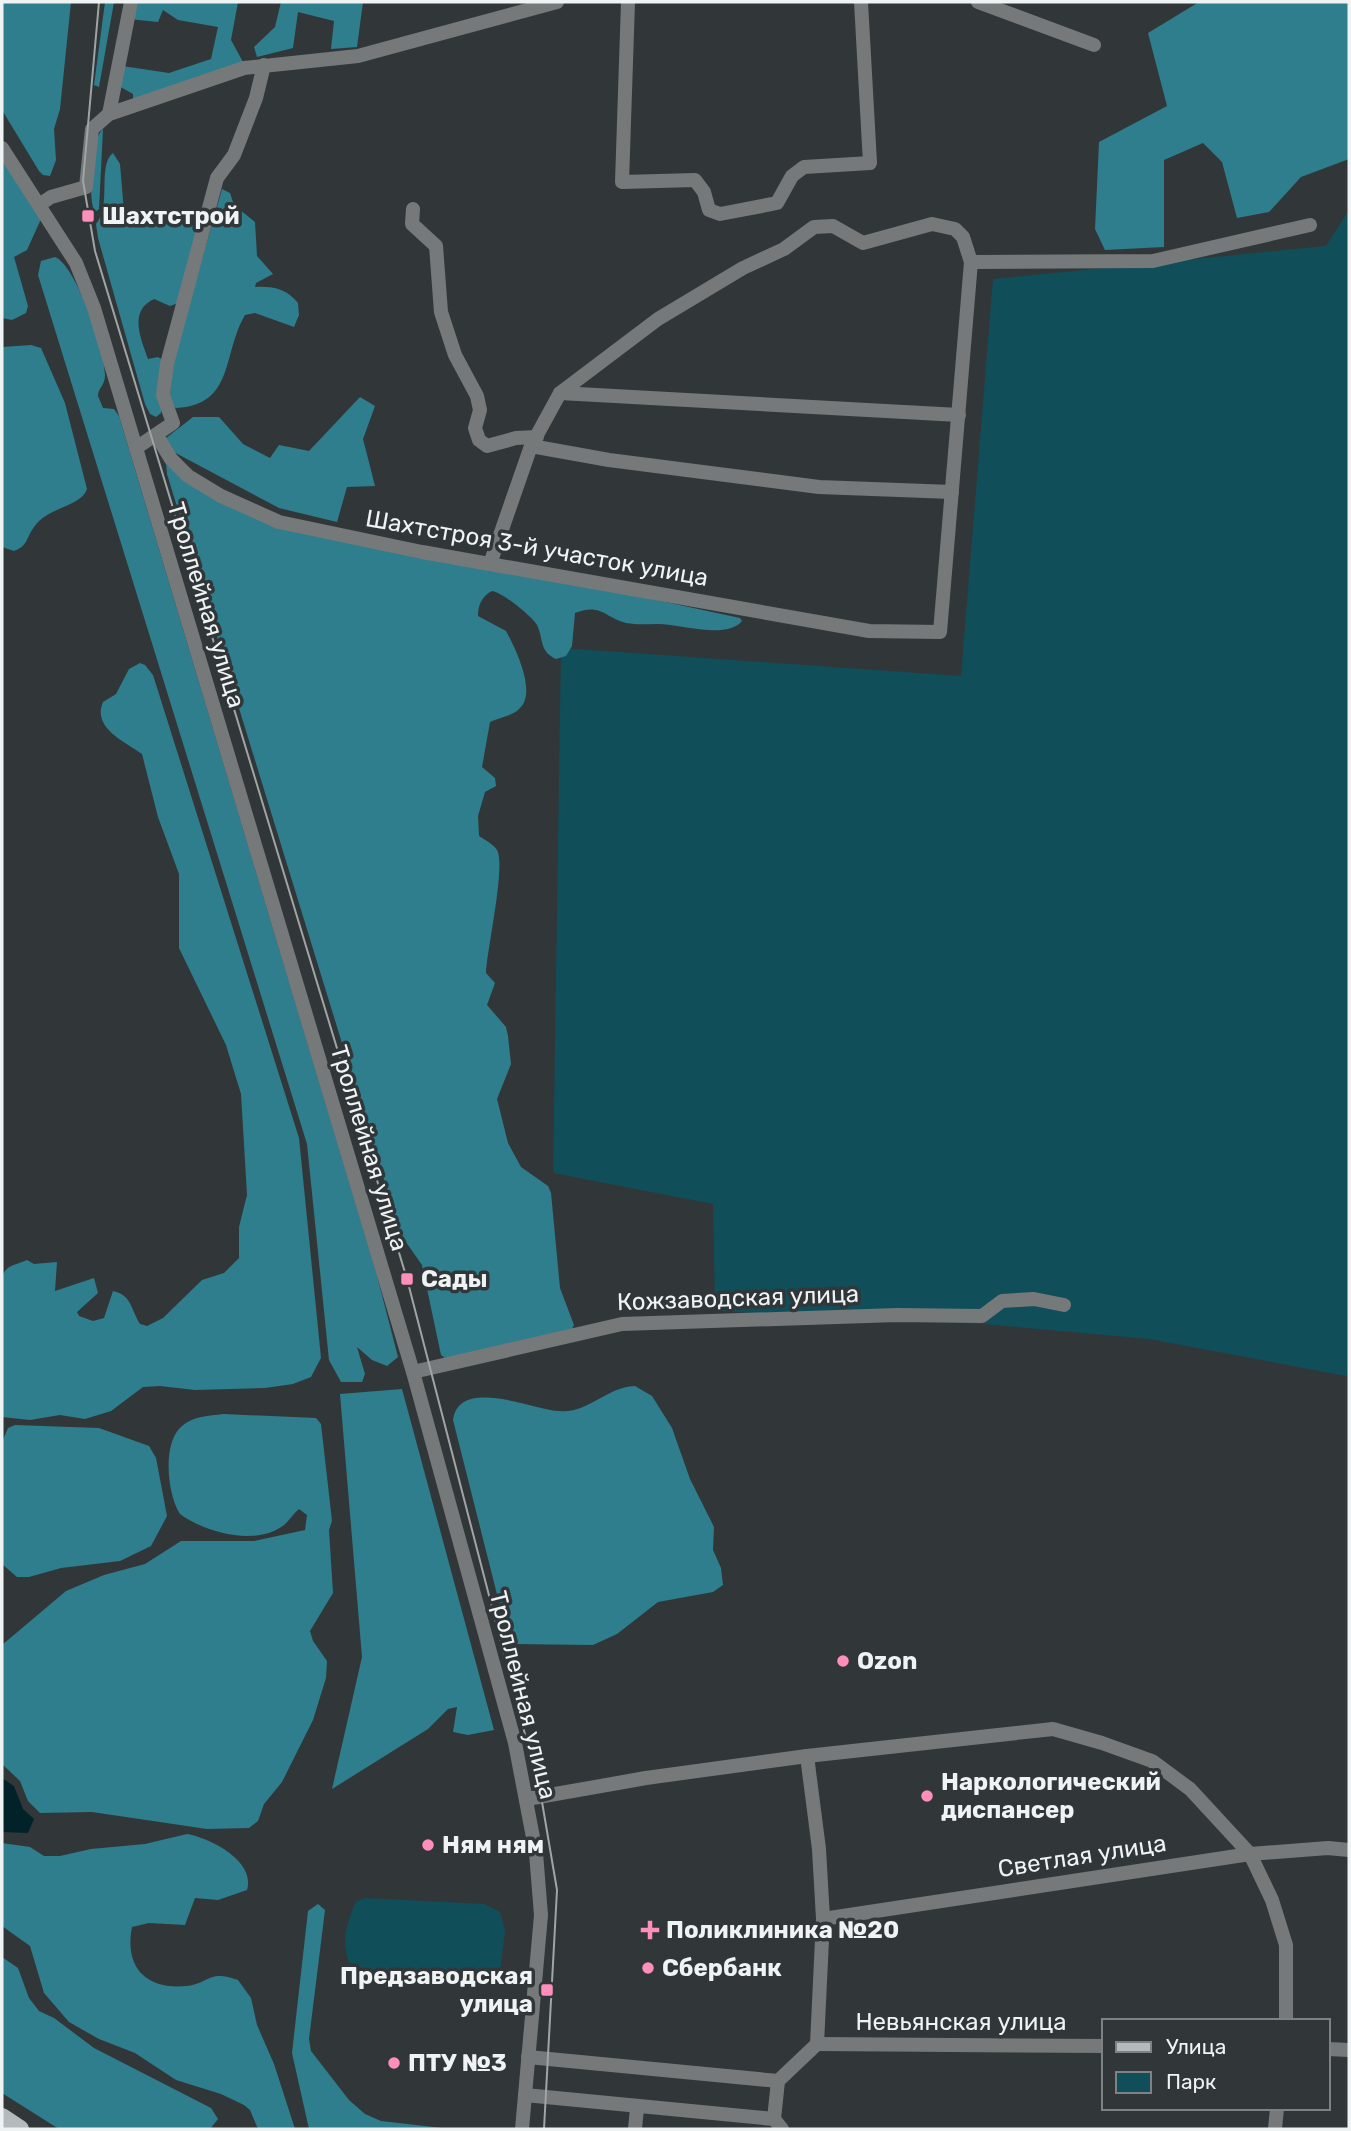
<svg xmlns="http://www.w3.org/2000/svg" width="1351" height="2131" viewBox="0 0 1351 2131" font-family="Rubik,sans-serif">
<rect width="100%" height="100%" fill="#313739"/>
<g fill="#104e5a">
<path d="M1349,210V1373L1346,1376L1149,1339L984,1324L715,1311L713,1204L553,1173L561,648L961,676L993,279L1326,246Z"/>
<path d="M365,1898L484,1904L500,1912L505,1930L500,1972L474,1982L357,1973C338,1953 345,1925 356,1902Z"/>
</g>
<g fill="#2e7e8e">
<path d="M2,2H71L60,109L54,129L56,160L50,176L43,175L39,171L2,110Z"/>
<path d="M105,2H114L99,87L94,85Z"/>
<path d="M132,2H238L231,40L243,62L133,102V94L117,85L122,66L169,73L211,59L218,27L178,20L163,10L158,22L129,19Z"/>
<path d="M281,2H363L357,47L331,49L334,21L298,12L293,48L257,57L254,47L275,27Z"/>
<path d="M1199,2H1349V159L1301,177L1269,212L1237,218L1222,162L1203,143L1164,160V247L1105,250L1095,229L1099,142L1167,106L1148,33Z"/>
<path d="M103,129L99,209L95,212C87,201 92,136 103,129Z"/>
<path d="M113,153L120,164L124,212L192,224L196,231L178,303L170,306L154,299C128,311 141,339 148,359L158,357L163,360L161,413L156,417L150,414L145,404L98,238L96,224C112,206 97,165 113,153Z"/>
<path d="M2,154L41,219L27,250L14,257L28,306L26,313L12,320L2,318Z"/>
<path d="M222,189L230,193L234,205L255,222L257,256L273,274L256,283L255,287C273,286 287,289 298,303L299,315L294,327L255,313L245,315C222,354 235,405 176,408L169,404L174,358Z"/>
<path d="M55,257C76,265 106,353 105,376C105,385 98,388 98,396L103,408L114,409L119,416L376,1272L398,1357L387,1366L372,1360L357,1347L365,1374L362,1382H341L329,1360L307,1144L38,275L41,261Z"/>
<path d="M31,345L41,348L65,403L87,489C81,507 47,507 34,527C26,538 28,546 14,551L2,547V347Z"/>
<path d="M360,397L375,406L363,439L375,486L347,487L337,522L279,508L170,450L166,438L193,417H219L243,444L270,458L279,445L309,451Z"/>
<path d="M166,463L237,510L740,618L742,621C726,640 681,624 658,624C647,624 637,625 626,623C604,617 601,603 575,613L572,646L566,656L556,659C539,651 544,640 537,625C533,617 502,592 492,591C482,596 478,605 478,616L506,631C515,647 537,692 520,708C513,716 500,717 490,722L482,767L495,778L496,786L485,792L478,816L479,836C485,840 493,844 497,850C506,866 487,949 486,973L495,983L487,1005L506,1027L508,1036L511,1064L497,1099L508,1143L521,1167L548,1186L551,1193L560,1288L574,1325L572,1329L445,1358L441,1355L422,1265L401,1235L167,474Z"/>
<path d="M140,663L145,665L153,675L299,1138L321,1358L311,1377L293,1384L265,1388L195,1390L160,1386L143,1387L111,1411L85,1419L60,1415L30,1420L2,1417V1281C3,1265 14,1266 27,1260L34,1264L57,1262L55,1291L94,1278L98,1293L77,1312L79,1316L93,1321L104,1318L113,1291C132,1295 131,1310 140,1324L147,1326L163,1318L202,1280L224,1273L239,1258V1227L247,1195L241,1094L226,1045L179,948V874L158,817L142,754C124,741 92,728 103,702L116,694L129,669Z"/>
<path d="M635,1386L652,1396L672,1428L690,1479L714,1527L713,1550L721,1568L723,1585L713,1592L658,1602L617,1634L593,1645L515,1644L507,1634L453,1420C459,1376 534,1410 559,1411C588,1414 606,1387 635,1386Z"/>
<path d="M402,1389L494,1730L468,1735L453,1732L457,1707L448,1709L428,1729L332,1789L362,1657L340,1394Z"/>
<path d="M223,1414L316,1418L321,1424L332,1521L329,1530L333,1593L310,1631L313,1641L327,1661L326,1678L313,1720L282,1782L264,1804L258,1821L249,1828L207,1829L92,1812L40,1813L28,1801L20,1781L2,1764V1645L66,1591L104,1575L145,1564L181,1541H254L305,1530L307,1515L299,1509C293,1514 289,1521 284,1525C256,1547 204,1532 180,1514C167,1494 162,1442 182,1426C193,1416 209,1416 223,1414Z"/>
<path d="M15,1425L99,1428L149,1446L156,1458L167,1516L151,1546L120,1561L61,1568L29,1577H17L2,1564V1442L8,1428Z"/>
<path d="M187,1834C210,1838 256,1861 247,1890L218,1900L195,1898L185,1925L149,1923L132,1927C124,1967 146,1990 186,1986C209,1984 209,1969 238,1980L251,1998L257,2025L274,2064L295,2129H258L250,2110L244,2105L221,2094L176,2080L135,2053L99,2039L69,2022L44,1993L30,1946L2,1926V1843L30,1847L44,1856H60L91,1849L145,1844Z"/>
<path d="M318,1904L325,1910L309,2039L311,2051L349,2100L365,2114L381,2121L451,2129H309L292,2053L308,1911Z"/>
<path d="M2,1957L18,1968L29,1998L39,2011L54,2018L94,2048L211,2108L218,2119L210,2129H59L2,2093Z"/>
</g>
<path fill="#012228" d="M2,1778L14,1786L23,1809L34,1819L28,1833L2,1832Z"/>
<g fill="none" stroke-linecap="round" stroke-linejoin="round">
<g stroke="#76797a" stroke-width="14">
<path d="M628,2L622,182L695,180L704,192L709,210L720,214L777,203L792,176L804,167L870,163L861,2"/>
<path d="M978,2L1094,45"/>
<path d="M109,114L131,2"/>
<path d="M2,148L76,263L94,308L413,1372L515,1743L536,1853L541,1915L522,2129"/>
<path d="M39,205L51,197L86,187L92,129L109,114L244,68L358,56L557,2"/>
<path d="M413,209L412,224L436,246L441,312L455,355L477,396L480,410L475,428L479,440L487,446L516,438L537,437"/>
<path d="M560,393L959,415"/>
<path d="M157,436L171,459L188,476L221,496L279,522L422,552L869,631L940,632L971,262L1153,261L1310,225"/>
<path d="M531,446L609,460L819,487L952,492"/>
<path d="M136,448L173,423L163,395L167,364L217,178L234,155L256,98L264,65"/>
<path d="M490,564L531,446L560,393L658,319L743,268L784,249L814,227L833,226L863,243L932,224L955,229L963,237L971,262"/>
<path d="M413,1372L622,1324L897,1315L982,1316L1002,1301L1034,1299L1064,1305"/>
<path d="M527,1799L646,1778L807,1756L1053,1729L1102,1743L1152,1761L1190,1789L1250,1854L1272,1900L1286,1945V2021"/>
<path d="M823,1919L1250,1854L1328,1848L1349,1850"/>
<path d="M817,2044L1104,2046"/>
<path d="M1328,2049L1349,2050"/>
<path d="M528,2057L778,2081"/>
<path d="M525,2095L774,2119"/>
<path d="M635,2129L637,2108"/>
<path d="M782,2129L774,2119L778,2081L817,2044L823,1919L819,1849L807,1756"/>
<path d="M1275,2129L1277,2108"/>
</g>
<path stroke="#b5bbbd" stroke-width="18" d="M2,2117L20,2129"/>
<path stroke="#a0a4a5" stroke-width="2" d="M99,2L83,181L95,251L407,1279L541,1796L557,1890L544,2129"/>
</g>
<g fill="#fe8ebc" stroke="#313739" stroke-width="2.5">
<rect x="81" y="209" width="14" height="14" rx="3.5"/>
<rect x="400" y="1272" width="14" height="14" rx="3.5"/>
<circle cx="843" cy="1661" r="7"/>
<circle cx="927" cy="1796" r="7"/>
<circle cx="428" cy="1845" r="7"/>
<path d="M646.5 1919.5h7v7h7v7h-7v7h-7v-7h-7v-7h7z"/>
<circle cx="648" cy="1968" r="7"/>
<rect x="540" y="1983" width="14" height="14" rx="3.5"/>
<circle cx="394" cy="2063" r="7"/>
</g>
<g text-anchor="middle" stroke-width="7" stroke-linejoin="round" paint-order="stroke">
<g font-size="24" font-weight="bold" fill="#f0f3f4" stroke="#313739" text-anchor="start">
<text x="102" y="224">Шахтстрой</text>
<text x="421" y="1287">Сады</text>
<text x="857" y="1669">Ozon</text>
<text x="941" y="1790">Наркологический<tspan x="941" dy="28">диспансер</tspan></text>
<text x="442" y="1853">Ням ням</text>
<text x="666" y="1938">Поликлиника №20</text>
<text x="662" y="1976">Сбербанк</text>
<text x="533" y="1984" text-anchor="end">Предзаводская<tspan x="533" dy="28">улица</tspan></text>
<text x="408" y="2071">ПТУ №3</text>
</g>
<g font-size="24" fill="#f0f3f4" stroke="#313739">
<text transform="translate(537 548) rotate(10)" y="8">Шахтстроя 3-й участок улица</text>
<text transform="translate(206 605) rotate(73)" y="8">Троллейная улица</text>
<text transform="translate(369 1148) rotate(73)" y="8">Троллейная улица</text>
<text transform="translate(738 1298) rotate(-2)" y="8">Кожзаводская улица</text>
<text transform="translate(523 1695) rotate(76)" y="8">Троллейная улица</text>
<text transform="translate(1082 1856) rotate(-9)" y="8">Светлая улица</text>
<text x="961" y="2030">Невьянская улица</text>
</g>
</g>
<rect width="1351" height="2131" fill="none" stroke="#f0f3f4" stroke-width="7"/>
<rect x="1102" y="2019" width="228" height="91" fill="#313739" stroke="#7d8284" stroke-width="2"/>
<rect x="1116" y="2042" width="35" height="10" fill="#b5bbbd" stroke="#7d8284" stroke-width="2"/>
<text x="1166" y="2054" font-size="21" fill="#f0f3f4">Улица</text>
<rect x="1116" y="2072" width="35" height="21" fill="#104e5a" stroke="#7d8284" stroke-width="2"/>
<text x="1166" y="2089" font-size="21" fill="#f0f3f4">Парк</text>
</svg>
